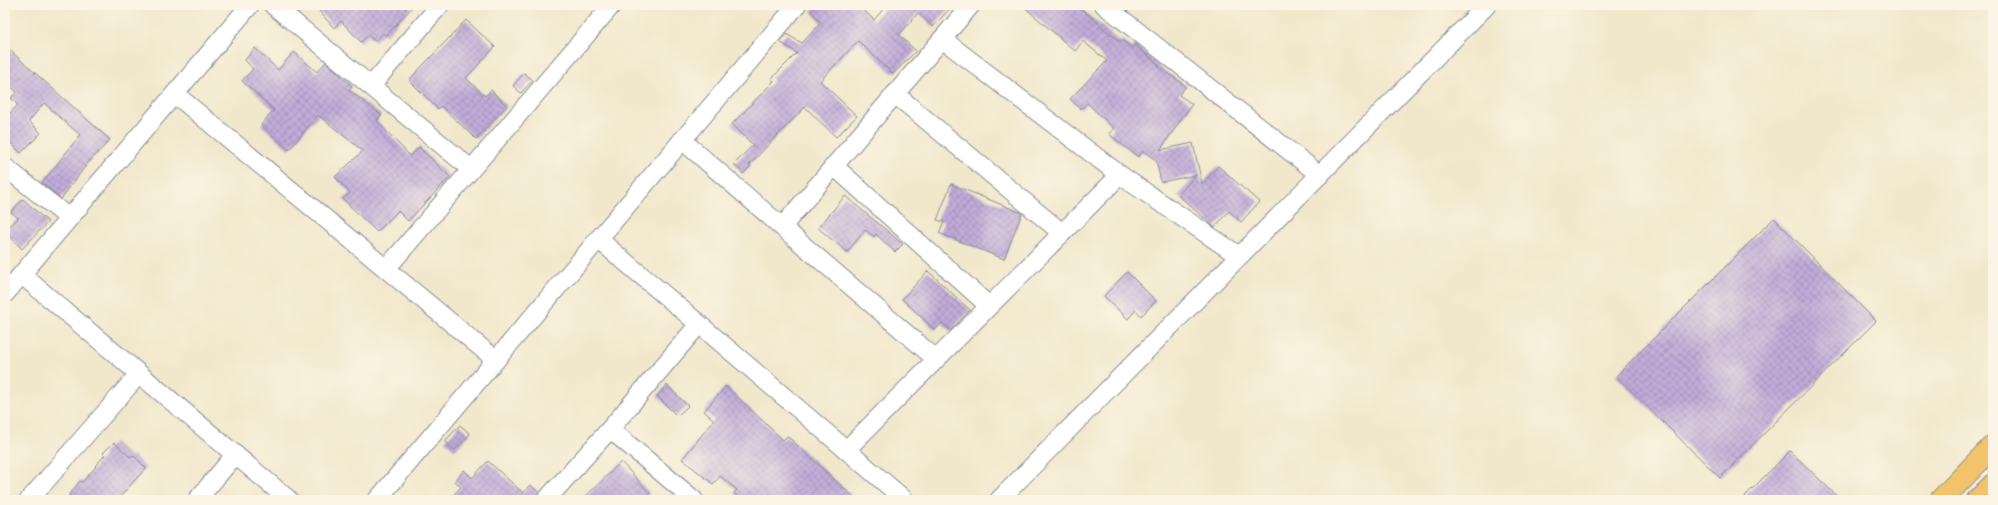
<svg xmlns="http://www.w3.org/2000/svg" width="1998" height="505" viewBox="0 0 1998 505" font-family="'Architects Daughter',sans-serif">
<defs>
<pattern id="building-cross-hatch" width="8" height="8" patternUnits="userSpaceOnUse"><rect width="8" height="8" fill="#c2abd9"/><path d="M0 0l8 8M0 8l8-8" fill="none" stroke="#9d8cb3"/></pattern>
</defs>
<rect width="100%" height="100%" fill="#fcf5e5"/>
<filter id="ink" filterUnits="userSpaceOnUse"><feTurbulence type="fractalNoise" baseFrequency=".025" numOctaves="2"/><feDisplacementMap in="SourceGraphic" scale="8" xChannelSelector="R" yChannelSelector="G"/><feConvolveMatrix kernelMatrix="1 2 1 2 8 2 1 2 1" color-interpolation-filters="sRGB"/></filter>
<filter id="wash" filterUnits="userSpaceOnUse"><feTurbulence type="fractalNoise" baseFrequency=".012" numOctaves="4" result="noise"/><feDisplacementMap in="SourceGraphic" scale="16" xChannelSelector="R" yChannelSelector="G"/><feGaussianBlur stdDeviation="0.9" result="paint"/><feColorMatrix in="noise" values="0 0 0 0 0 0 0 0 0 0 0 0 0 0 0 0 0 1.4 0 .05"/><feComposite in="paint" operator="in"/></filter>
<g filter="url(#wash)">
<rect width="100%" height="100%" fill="#f1e7cb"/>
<g id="blocks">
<g fill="url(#building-cross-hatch)">
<path d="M326,5H414L386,36L383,33L375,41L368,35L361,42L341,21L334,28L319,11Z"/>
<path d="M818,5H858L874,20L887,5H953L933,27L918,13L899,35L916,51L893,74L858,41L820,81L857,116L836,137L805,107L749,165L751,166L743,174L734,164L753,145L732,124L774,81L771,79L797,53L780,42L786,34L802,43L821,23L811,11Z"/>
<path d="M1022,5H1077L1120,42L1122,40L1132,48L1135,44L1159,65L1158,66L1186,86L1179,95L1192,104L1160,150L1193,143L1202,184L1218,166L1259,202L1241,222L1229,211L1215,227L1213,226L1178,195L1196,175L1161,182L1156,160L1143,151L1138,157L1109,134L1114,128L1087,103L1081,109L1070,99L1107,61L1083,41L1075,51Z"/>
<path d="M466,20L495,47L466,78L485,96L491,90L507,106L476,139L441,106L438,109L409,80Z"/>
<path d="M5,46L110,140L87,164L61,199L42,183L80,135L44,103L29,121L41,133L21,153L5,137V118L18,105L11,98L17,92L5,81Z"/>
<path d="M255,48L278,70L294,52L317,72L326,62L352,86L349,90L381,115L377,121L410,156L419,147L450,177L408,221L398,211L377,232L343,199L350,193L335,177L363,151L318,115L289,150L261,125L274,110L242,81L253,69L245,60Z"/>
<path d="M524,73L533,80L521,93L513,86Z"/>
<path d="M951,184L1022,213L1004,259L939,233L944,222L937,220Z"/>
<path d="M845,196L903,244L895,252L876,234L874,237L865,230L847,252L818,228Z"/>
<path d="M23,199L48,222L22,249L5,231L18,218L11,212Z"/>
<path d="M1774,218L1876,321L1720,478L1616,376Z"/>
<path d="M928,271L970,310L950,331L942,323L935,330L902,299Z"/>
<path d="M1127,272L1156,301L1141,316L1136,310L1128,319L1104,296Z"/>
<path d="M667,385L688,406L677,416L657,396Z"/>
<path d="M726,386L783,440L787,436L857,500H741L734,493L737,490L720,476L713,484L682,459L714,420L704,411Z"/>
<path d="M460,425L470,434L455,450L445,441Z"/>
<path d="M114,442L130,457L133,455L146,468L117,500H75L69,495L80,481L82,482L96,467L95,466L105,455L103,453Z"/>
<path d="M1790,451L1841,500H1741Z"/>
<path d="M488,461L523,493L530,485L539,492L536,499L449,500L461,487L455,481L464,470L472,478Z"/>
<path d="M621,462L650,493L643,500H582Z"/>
</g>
</g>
</g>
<g filter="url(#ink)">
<use href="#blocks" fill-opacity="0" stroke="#868b94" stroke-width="1"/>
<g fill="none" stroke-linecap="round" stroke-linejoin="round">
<defs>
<g id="minor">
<path d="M273,5L471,169"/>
<path d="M1104,5L1320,175"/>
<path d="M942,39L971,5"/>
<path d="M371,86L440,5"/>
<path d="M175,94L496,360"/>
<path d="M895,94L1062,233"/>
<path d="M682,140L782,227L942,39L1120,175"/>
<path d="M834,166L989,306"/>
<path d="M5,167L69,218"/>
<path d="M782,227L936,359"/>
<path d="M598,239L699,324"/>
<path d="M386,269L612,5"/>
<path d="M22,275L289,500"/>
<path d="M5,294L250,5"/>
<path d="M610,429L699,324L905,500"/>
<path d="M846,450L1120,175L1239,256"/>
<path d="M29,500L139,374"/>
<path d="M197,500L235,455"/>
<path d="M377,500L797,5"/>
<path d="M546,500L610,429L694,500"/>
<path d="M999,500L1487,5"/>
</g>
<g id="major">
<path d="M1941,500L1993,446"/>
<path d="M1978,500L1993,485"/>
</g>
</defs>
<use href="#minor" stroke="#868b94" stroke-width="20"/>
<use href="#major" stroke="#868b94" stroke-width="24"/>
<use href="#minor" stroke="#fff" stroke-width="18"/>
<use href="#major" stroke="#f2c36a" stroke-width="22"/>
</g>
</g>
<rect width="1998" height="505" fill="none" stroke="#fcf5e5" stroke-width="20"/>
</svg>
